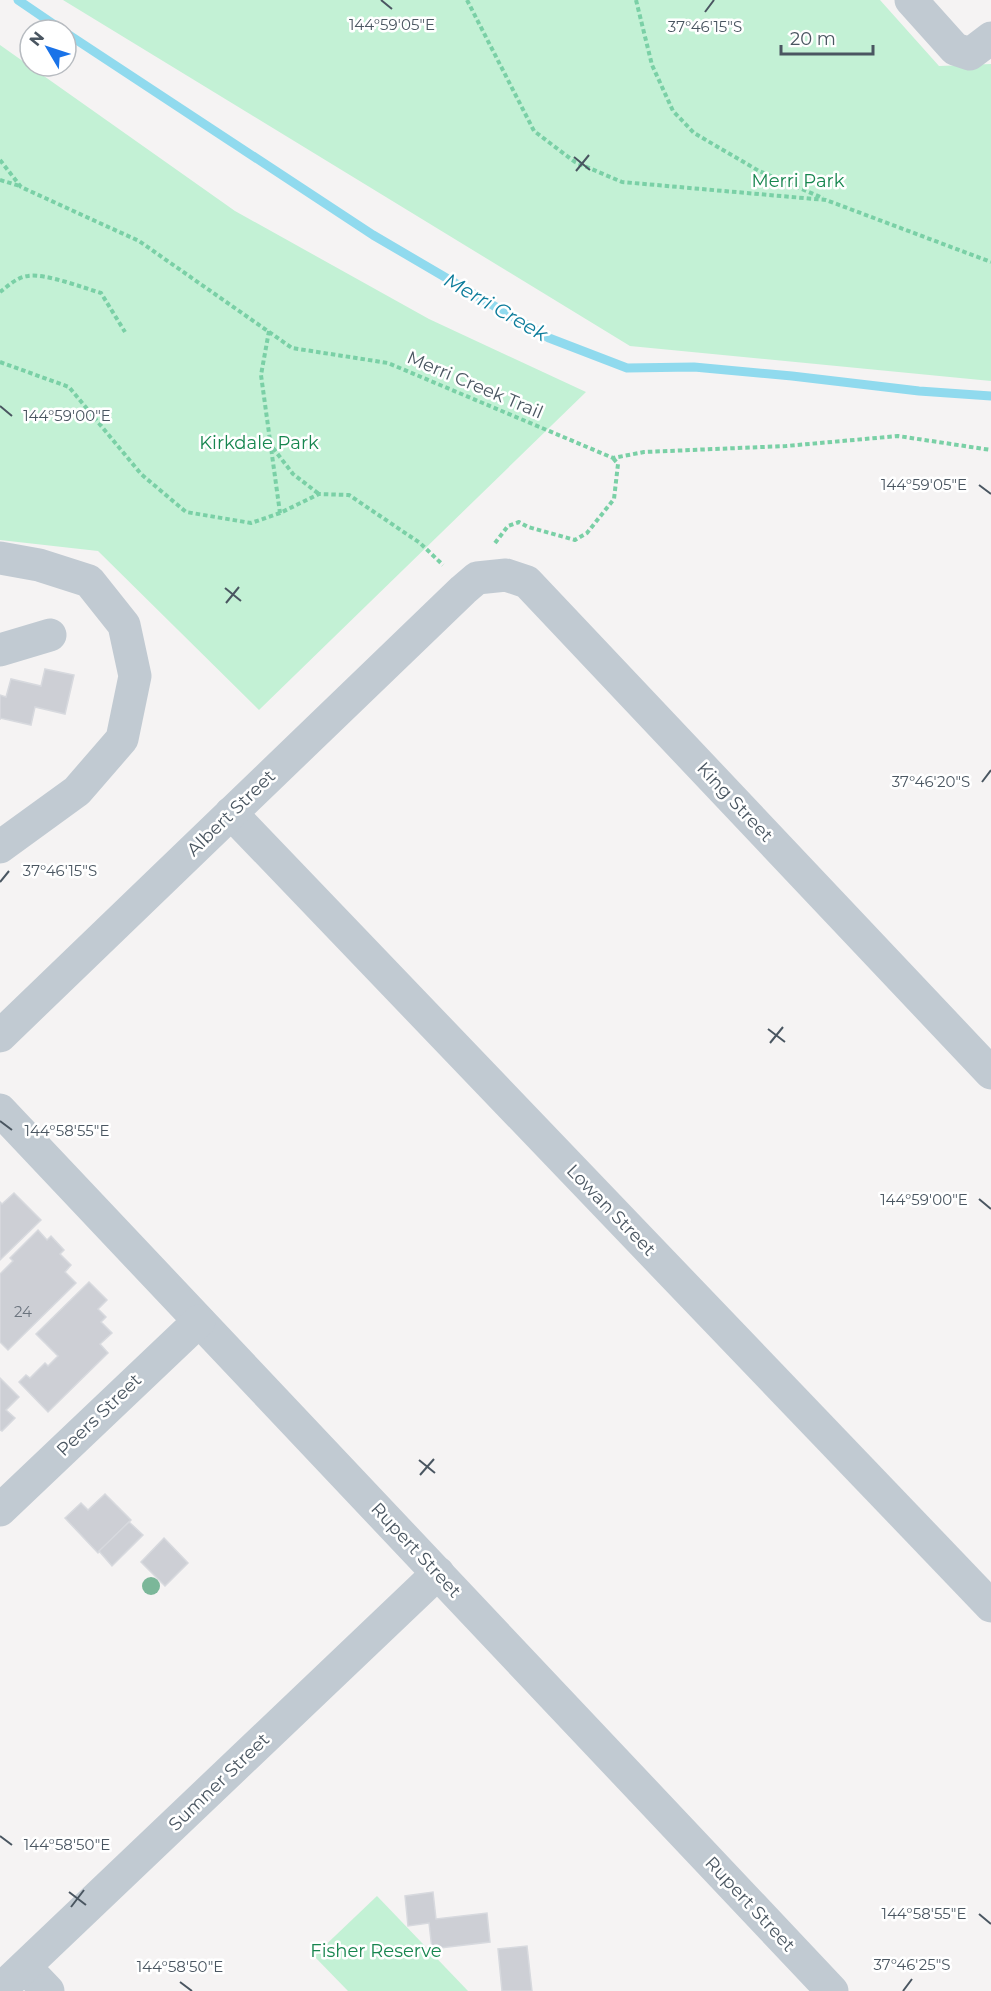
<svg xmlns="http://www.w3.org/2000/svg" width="991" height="1991" viewBox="0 0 991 1991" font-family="Montserrat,sans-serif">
<rect width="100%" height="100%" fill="#f5f3f3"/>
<g fill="#c3f1d5">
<path d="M63,0H880L939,66L991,64V381L630,346Z"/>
<path d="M0,45L235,211L429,319L586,392L259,710L98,551L0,540Z"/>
<path d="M377,1896L468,1991H348L314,1956Z"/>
</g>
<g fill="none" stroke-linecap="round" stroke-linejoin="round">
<g stroke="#90daee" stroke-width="9">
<path d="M18,0L62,30"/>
<path d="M66,33L373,235L549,338L627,368L694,367L792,376L919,391L991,396"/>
</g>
</g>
<g fill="#cdcfd5" stroke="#d7d9de" stroke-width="1.5">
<path d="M45,669L74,675L65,714L35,707L31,725L0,718V720V695L6,697L11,679L41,686Z"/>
<path d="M14,1193L41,1220L0,1260V1202L2,1204Z"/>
<path d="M38,1230L47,1240L51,1236L64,1250L60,1254L71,1265L65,1272L76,1283L8,1350L0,1342V1274L13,1261L10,1258Z"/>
<path d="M89,1282L107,1300L98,1309L106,1317L101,1322L112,1333L100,1344L108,1353L48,1412L19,1382L26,1375L30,1378L45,1363L48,1366L58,1356L36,1334Z"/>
<path d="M0,1378L19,1397L6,1410L15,1418L2,1431L0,1430Z"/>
<path d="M105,1494L131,1520L98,1553L65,1518L81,1503L88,1510Z"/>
<path d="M129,1522L143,1535L112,1566L99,1551Z"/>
<path d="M164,1538L188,1563L165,1586L141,1562Z"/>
<path d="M433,1892L436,1919L487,1913L490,1942L432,1949L429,1923L408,1926L405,1896Z"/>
<path d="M527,1946L532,1991H502L498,1949Z"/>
</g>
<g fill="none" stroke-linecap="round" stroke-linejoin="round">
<g stroke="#7ad0a6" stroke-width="4" stroke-dasharray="4.5 3" stroke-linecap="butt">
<path d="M467,0L534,131L575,162L622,182L826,200L991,262"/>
<path d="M636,0L652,65L673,111L694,133L759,171L823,198"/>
<path d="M0,160L21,187L139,241L292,348L388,363L613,458L644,452L786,446L898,436L991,450"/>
<path d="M0,180L20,186"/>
<path d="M0,292C8,286 17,277 28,276C45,273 84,288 101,293L125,332"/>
<path d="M269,331L261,375L280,513"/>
<path d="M0,362L69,387L141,474L186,512L251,523L280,513L319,494L349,495L420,543L443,565"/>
<path d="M273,448L293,474L319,494"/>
<path d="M495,543L508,526L519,522L528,527L575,540L587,533L614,499L618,464L613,458"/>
</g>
<g stroke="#c1cad2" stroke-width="33">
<path d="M911,0L955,49L970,54L991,38"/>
<path d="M0,558L39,565L89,581L124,625L135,676L122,739L77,791L0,847"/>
<path d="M0,650L50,635"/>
<path d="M231,813L991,1606"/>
<path d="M0,1036L463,590L477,578L506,575L527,582L991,1073"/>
<path d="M0,1110L832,1991"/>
<path d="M0,1510L199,1321"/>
<path d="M25,1967L48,1991"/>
<path d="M0,1990L438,1573"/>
</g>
</g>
<circle fill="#7bb799" cx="151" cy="1586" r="9"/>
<path fill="none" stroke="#4a5661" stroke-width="2" d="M381,0L392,9M705,12L714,0M574,157L590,170M576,171L589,155M0,406L12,416M979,485L991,494M225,588L241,601M226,603L239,587M982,782L991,770M0,882L9,871M768,1029L785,1042M770,1043L783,1027M0,1121L12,1130M979,1199L991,1209M419,1460L435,1473M420,1475L434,1459M0,1836L12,1845M69,1892L86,1905M71,1907L84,1890M979,1914L991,1924M180,1982L192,1991M903,1991L912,1979"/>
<g text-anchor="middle" stroke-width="5" stroke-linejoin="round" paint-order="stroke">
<g font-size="15" fill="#6b747e">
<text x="23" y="1317">24</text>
</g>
<g font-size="18" fill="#17864f" stroke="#fff">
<text x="798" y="187">Merri Park</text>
<text x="259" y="449">Kirkdale Park</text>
<text x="376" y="1957">Fisher Reserve</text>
</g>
<g font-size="18" fill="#4a5661" stroke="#fff">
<text transform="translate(475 385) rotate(23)" y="6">Merri Creek Trail</text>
<text transform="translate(735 802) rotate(47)" y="6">King Street</text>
<text transform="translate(231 813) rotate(-44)" y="6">Albert Street</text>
<text transform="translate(611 1210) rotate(46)" y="6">Lowan Street</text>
<text transform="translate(99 1415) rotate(-44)" y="6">Peers Street</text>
<text transform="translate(416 1550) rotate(47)" y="6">Rupert Street</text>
<text transform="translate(219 1782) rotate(-44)" y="6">Sumner Street</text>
<text transform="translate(750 1904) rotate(47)" y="6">Rupert Street</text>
</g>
<g font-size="20" font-style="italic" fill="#0c7c9b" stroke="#fff">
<text transform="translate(496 307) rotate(30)" y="7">Merri Creek</text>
</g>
</g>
<g font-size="15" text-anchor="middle" fill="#4a5661" stroke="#fff" stroke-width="5" stroke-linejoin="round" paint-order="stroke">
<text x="392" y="30">144°59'05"E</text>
<text x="705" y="32">37°46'15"S</text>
<text x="67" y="421">144°59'00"E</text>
<text x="924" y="490">144°59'05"E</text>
<text x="931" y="787">37°46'20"S</text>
<text x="60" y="876">37°46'15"S</text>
<text x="67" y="1136">144°58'55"E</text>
<text x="924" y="1205">144°59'00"E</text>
<text x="67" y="1850">144°58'50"E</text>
<text x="924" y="1919">144°58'55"E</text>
<text x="912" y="1970">37°46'25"S</text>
<text x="180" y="1972">144°58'50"E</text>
</g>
<g transform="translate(48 48) rotate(309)"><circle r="28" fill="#ffffff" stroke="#b7bbc0" stroke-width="1.5"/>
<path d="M0-4.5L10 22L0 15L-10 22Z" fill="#1a73e8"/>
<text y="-9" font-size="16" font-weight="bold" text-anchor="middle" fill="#4a5661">N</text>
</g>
<path d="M781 45v9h92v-9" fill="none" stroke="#4a5661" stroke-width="3"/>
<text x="790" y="45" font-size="18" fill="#4a5661" stroke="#ffffff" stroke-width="4.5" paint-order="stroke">20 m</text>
</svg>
